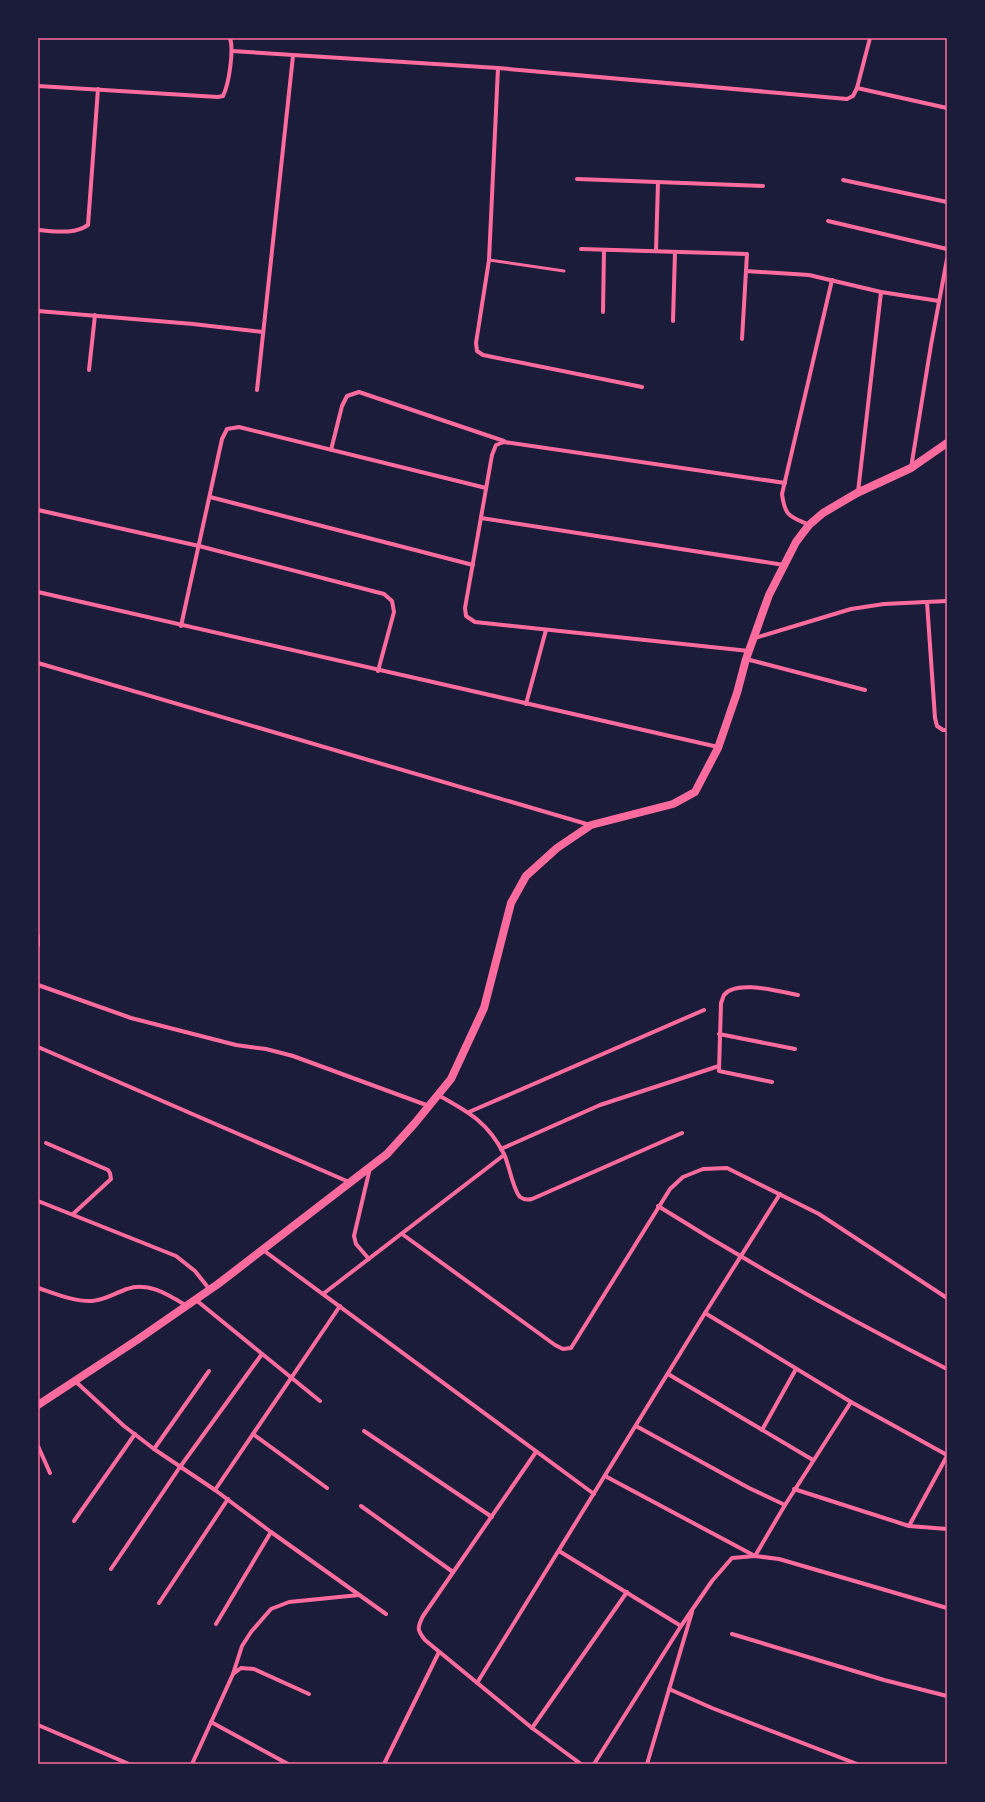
<svg xmlns="http://www.w3.org/2000/svg" width="985" height="1802" viewBox="0 0 985 1802" font-family="'Fira Sans',sans-serif">
<rect width="100%" height="100%" fill="#1b1b3a"/>
<g fill="none" stroke-linecap="round" stroke-linejoin="round">
<path stroke="#ff6b9d" stroke-width="3" d="M489,260L564,271"/>
<g stroke="#ff6b9d" stroke-width="4">
<path d="M232,51L498,68L847,99L853,96L857,88L870,38"/>
<path d="M498,68L489,260L476,343L477,351L483,355L642,387"/>
<path d="M38,86L218,97L223,96C229,84 234,50 230,38"/>
<path d="M857,88L947,108"/>
<path d="M577,179L763,186"/>
<path d="M843,180L947,202"/>
<path d="M828,221L947,249"/>
<path d="M38,230C54,231 74,235 88,225L98,89"/>
<path d="M581,249L747,254L742,339"/>
<path d="M656,251L658,182"/>
<path d="M746,271L809,275L881,292L939,301"/>
<path d="M38,311L193,324L263,332"/>
<path d="M603,312L604,250"/>
<path d="M673,321L675,252"/>
<path d="M89,370L95,315"/>
<path d="M257,390L293,56"/>
<path d="M331,450L342,406L347,396L359,392L504,441"/>
<path d="M911,468L931,345L947,259"/>
<path d="M858,492L881,292"/>
<path d="M210,497L473,565"/>
<path d="M38,510L199,546L384,594L392,601L394,612L378,671"/>
<path d="M481,518L784,565"/>
<path d="M809,525C790,516 785,517 782,494L832,280"/>
<path d="M38,592L718,747"/>
<path d="M927,602L935,718L937,726L943,730H947"/>
<path d="M181,626L222,439L227,429L239,427L486,488"/>
<path d="M755,638L851,609L884,604L947,601"/>
<path d="M749,651L475,622L466,616L465,608L492,455L496,445L504,442L785,483"/>
<path d="M746,659L865,690"/>
<path d="M38,663L590,825"/>
<path d="M526,704L546,630"/>
<path d="M38,936V945"/>
<path d="M38,985L131,1018L236,1045L266,1049L293,1056L429,1106"/>
<path d="M719,1034L795,1049"/>
<path d="M38,1047L349,1182"/>
<path d="M772,1082L719,1071L721,1003C722,1001 723,997 724,995C736,979 781,992 798,995"/>
<path d="M438,1095C468,1112 487,1121 504,1154C509,1164 513,1190 520,1197C524,1200 528,1200 532,1199L682,1133"/>
<path d="M469,1112L704,1010"/>
<path d="M46,1143L108,1170L110,1173L111,1179L73,1214"/>
<path d="M501,1149L600,1105L719,1066"/>
<path d="M38,1201L176,1256L195,1271L210,1290"/>
<path d="M658,1206C752,1265 848,1319 947,1369"/>
<path d="M402,1234L555,1345L563,1349L571,1348L670,1189L683,1177L703,1169L727,1168L819,1214L947,1298"/>
<path d="M263,1250L594,1494"/>
<path d="M369,1259L356,1244L354,1236L370,1168"/>
<path d="M38,1288C54,1293 75,1302 92,1301C105,1300 115,1293 127,1289C148,1281 169,1295 187,1306"/>
<path d="M323,1294L504,1155"/>
<path d="M196,1300L320,1401"/>
<path d="M705,1313L851,1402L947,1455"/>
<path d="M668,1374L813,1460"/>
<path d="M75,1381L124,1426L154,1449L215,1490L271,1532L386,1614"/>
<path d="M636,1426L749,1488L785,1505"/>
<path d="M762,1430L796,1369"/>
<path d="M364,1431L492,1517"/>
<path d="M253,1434L327,1488"/>
<path d="M38,1446L50,1473"/>
<path d="M154,1449L209,1371"/>
<path d="M536,1452L423,1616C417,1628 417,1630 425,1640L532,1728L581,1764"/>
<path d="M605,1476L755,1556L785,1505L851,1402"/>
<path d="M794,1489L909,1526L947,1529"/>
<path d="M215,1490L340,1306"/>
<path d="M361,1506L453,1572"/>
<path d="M74,1521L135,1434"/>
<path d="M909,1526L947,1456"/>
<path d="M559,1551L681,1626"/>
<path d="M111,1569L180,1467L262,1354"/>
<path d="M159,1603L228,1499"/>
<path d="M216,1624L271,1532"/>
<path d="M732,1634L884,1680L947,1696"/>
<path d="M233,1674L242,1646L251,1632L271,1609L289,1602L359,1595"/>
<path d="M477,1683L705,1313L780,1194"/>
<path d="M669,1689L712,1708L857,1764"/>
<path d="M211,1722L288,1764"/>
<path d="M38,1725L129,1764"/>
<path d="M532,1728L627,1592"/>
<path d="M192,1764L233,1674L241,1668L254,1669L309,1694"/>
<path d="M384,1764L439,1652"/>
<path d="M594,1764L681,1626L712,1581L732,1558L755,1556L779,1559L947,1608"/>
<path d="M647,1764L692,1612"/>
</g>
<path stroke="#ff6b9d" stroke-width="8" d="M38,1405L137,1340L218,1284L387,1154L415,1123L451,1079L484,1008L511,903L526,876L557,848L591,825L673,804L695,792L718,748L737,693L746,659L769,595L796,542L809,525L823,513L857,493L911,468L947,443"/>
</g>
<rect width="985" height="1802" fill="none" stroke="#1b1b3a" stroke-width="78"/>
<rect x="39" y="39" width="907" height="1724" fill="none" stroke="#ff6b9d" stroke-width="1.5"/>
</svg>
